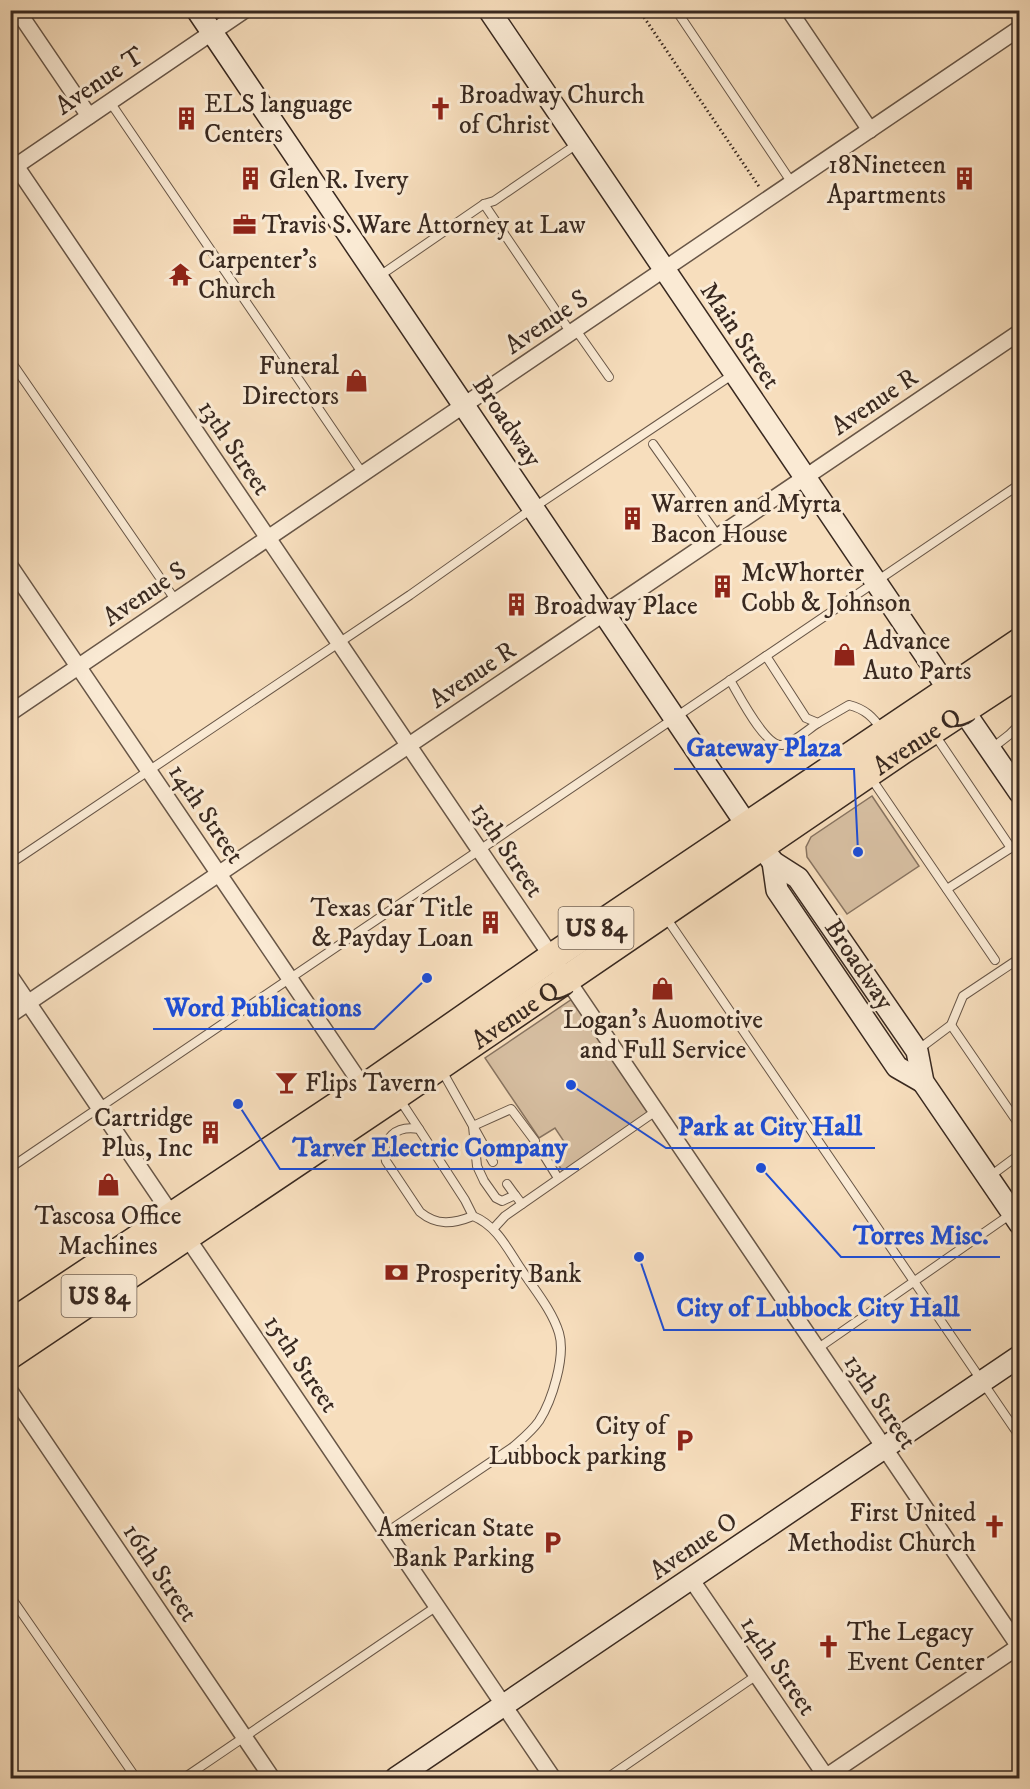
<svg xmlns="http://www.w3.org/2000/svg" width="1030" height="1789" viewBox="0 0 1030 1789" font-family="'IM FELL DW Pica',serif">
<rect width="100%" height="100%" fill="#f7debd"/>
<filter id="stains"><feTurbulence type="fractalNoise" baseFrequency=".00333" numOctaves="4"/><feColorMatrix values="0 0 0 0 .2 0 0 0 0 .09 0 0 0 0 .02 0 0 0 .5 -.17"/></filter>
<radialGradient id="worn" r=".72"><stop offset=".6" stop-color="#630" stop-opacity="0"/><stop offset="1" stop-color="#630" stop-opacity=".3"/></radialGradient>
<g fill="#d7bfa2" stroke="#887461" stroke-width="1.5">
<path d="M872,796L919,866L847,914L807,857L806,847L811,837Z"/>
<path d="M578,995L656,1111L564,1173L550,1153L565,1143L555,1128L539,1138L485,1058Z"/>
</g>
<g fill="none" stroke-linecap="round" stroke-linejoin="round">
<defs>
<g id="lane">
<path d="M676,10L792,183"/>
<path d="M110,102L363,474"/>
<path d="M484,204L571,333"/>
<path d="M378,277L484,204L494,201L577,144"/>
<path d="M576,330L609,377"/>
<path d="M10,360L176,601"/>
<path d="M653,444L718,536"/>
<path d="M766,656L806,718L818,723L849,705C865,709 873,717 882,730"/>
<path d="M730,680C739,695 765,747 782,745C794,743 807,730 818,723"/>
<path d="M935,735L1011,848"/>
<path d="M991,749L1009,735L1020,724"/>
<path d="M871,778L995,960"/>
<path d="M10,864L410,595L533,508L735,373"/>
<path d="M947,889L1020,842"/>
<path d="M665,916L1020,1437"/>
<path d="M951,1025L1020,1126"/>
<path d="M919,1049L951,1025L963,996L1020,958"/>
<path d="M441,1069L473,1126L477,1166L484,1181L496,1198L502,1201L515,1195L522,1204"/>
<path d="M400,1100L419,1129"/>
<path d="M545,1157L558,1178"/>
<path d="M493,1162L473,1126L511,1109L535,1141"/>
<path d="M10,1168L1020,484"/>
<path d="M989,1177L1020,1154"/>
<path d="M507,1184L515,1195"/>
<path d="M494,1228L505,1216L656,1111"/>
<path d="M817,1349L1011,1214"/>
<path d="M387,1532L513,1447C522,1439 532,1431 539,1421C552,1401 566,1356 559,1333C552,1310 534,1289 521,1269C507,1248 497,1226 473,1216C453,1224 437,1226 420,1212L386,1161C381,1138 396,1125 419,1129L465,1200L473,1216"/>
<path d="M10,1596L136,1778"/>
<path d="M184,1778L437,1606"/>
<path d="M607,1778L757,1675"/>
</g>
<g id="street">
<path d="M17,10L89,116"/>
<path d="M789,10L870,130"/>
<path d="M16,166L1020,1648"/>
<path d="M10,170L245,10"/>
<path d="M10,566L364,1088"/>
<path d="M10,713L1020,28"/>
<path d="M10,976L553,1778"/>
<path d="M10,1015L1020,332"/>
<path d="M10,1391L272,1778"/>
<path d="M691,1579L827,1778"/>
<path d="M824,1778L1018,1647"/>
</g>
<g id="secondary">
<path d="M197,10L761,846L773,862L798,878L917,1051L923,1082L1020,1224"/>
<path d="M489,10L949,690"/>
<path d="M963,710L1020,793"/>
<path d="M773,862L777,890L897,1067L923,1082"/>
<path d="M396,1778L1020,1356"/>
</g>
<g id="highway">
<path d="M10,1324L364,1088L552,957L1020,642"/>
<path id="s1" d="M10,1355L397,1095L898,753L1020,673"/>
</g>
</defs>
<use href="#lane" stroke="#685647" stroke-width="10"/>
<use href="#street" stroke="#685647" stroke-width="18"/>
<use href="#secondary" stroke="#392920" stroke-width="24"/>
<use href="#highway" stroke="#392920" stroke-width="30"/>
<path stroke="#392920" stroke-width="3" stroke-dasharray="1.5 3" stroke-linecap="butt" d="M639,10L760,188"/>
<use href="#lane" stroke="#faead4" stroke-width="8"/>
<use href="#street" stroke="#faead4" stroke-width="15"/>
<use href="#secondary" stroke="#faead4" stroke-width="21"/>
<use href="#highway" stroke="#f7debd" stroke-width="27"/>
</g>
<defs>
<symbol id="church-bare" viewBox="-9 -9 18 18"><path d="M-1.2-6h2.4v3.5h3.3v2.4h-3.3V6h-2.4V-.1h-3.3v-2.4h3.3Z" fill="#8f2418" stroke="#faead4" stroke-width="2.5" paint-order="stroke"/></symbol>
<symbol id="building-bare" viewBox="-9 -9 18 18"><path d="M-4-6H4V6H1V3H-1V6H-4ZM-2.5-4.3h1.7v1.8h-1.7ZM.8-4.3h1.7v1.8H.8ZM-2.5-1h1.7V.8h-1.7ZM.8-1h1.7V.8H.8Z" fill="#8f2418" stroke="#faead4" stroke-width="2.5" paint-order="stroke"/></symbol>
<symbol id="office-bare" viewBox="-9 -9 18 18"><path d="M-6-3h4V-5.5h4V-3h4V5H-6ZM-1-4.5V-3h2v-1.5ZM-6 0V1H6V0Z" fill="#8f2418" stroke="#faead4" stroke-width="2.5" paint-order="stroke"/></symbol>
<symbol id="temple-bare" viewBox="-9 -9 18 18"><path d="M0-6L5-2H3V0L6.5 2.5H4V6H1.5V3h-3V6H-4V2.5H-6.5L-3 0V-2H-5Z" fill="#8f2418" stroke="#faead4" stroke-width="2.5" paint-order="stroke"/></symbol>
<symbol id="shop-bare" viewBox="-9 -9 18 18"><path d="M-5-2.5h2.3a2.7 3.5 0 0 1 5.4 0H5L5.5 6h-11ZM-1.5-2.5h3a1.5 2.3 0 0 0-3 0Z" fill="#8f2418" stroke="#faead4" stroke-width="2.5" paint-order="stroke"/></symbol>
<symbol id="bar-bare" viewBox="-9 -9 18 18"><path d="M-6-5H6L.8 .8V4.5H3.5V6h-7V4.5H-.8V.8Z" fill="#8f2418" stroke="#faead4" stroke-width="2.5" paint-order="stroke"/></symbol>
<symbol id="bank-bare" viewBox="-9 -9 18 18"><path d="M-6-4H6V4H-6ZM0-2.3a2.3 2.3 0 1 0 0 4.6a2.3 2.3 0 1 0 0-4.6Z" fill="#8f2418" stroke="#faead4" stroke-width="2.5" paint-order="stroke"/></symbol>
<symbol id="parking-bare" viewBox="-9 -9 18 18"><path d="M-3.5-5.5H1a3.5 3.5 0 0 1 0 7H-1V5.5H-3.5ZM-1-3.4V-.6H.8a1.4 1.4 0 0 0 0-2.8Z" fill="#8f2418" stroke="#faead4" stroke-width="2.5" paint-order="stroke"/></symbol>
</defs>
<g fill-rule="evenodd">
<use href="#church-bare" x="424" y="92" width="33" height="33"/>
<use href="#building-bare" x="170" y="102" width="33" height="33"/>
<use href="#building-bare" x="234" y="162" width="33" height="33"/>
<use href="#building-bare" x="948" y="162" width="33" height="33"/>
<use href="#office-bare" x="228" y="208" width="33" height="33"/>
<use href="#temple-bare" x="164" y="258" width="33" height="33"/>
<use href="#shop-bare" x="340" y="364" width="33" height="33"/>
<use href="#building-bare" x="616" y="502" width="33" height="33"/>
<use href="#building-bare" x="706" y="570" width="33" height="33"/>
<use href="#building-bare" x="500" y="588" width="33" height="33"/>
<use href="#shop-bare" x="828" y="638" width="33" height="33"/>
<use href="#building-bare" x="474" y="906" width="33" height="33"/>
<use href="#shop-bare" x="646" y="972" width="33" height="33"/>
<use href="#bar-bare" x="270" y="1066" width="33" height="33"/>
<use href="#building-bare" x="194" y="1116" width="33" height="33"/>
<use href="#shop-bare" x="92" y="1168" width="33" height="33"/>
<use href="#bank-bare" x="380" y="1256" width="33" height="33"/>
<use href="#parking-bare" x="668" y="1424" width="33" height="33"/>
<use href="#church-bare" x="978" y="1510" width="33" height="33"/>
<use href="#parking-bare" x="536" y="1526" width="33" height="33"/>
<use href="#church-bare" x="812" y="1630" width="33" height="33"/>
</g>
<g text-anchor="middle" stroke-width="6" stroke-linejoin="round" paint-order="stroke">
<g fill="#faead4" stroke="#736356" stroke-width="1.5">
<rect x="558.5" y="907" width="75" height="42" rx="4.5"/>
<rect x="61.5" y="1275" width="75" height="42" rx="4.5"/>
</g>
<g font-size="24" font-weight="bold" fill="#392920">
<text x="596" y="936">US 84</text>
<text x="99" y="1304">US 84</text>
</g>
<g font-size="26" fill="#392920" stroke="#faead4">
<text transform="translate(99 80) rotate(-34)" y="9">Avenue T</text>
<text transform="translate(546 321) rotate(-34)" y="9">Avenue S</text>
<text transform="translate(741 335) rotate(56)" y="9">Main Street</text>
<text transform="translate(874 401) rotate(-34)" y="9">Avenue R</text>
<text transform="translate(508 421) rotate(56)" y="9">Broadway</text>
<text transform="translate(235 447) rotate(56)" y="9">13th Street</text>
<text transform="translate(144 593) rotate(-34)" y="9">Avenue S</text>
<text transform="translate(472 674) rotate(-34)" y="9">Avenue R</text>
<text dy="9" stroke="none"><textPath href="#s1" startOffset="1095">Avenue Q</textPath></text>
<text transform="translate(207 813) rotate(56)" y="9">14th Street</text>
<text transform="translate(508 849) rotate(56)" y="9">13th Street</text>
<text transform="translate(860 964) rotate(56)" y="9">Broadway</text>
<text dy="9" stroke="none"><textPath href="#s1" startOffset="609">Avenue Q</textPath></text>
<text transform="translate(302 1363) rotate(56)" y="9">15th Street</text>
<text transform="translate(881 1401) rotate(56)" y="9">13th Street</text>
<text transform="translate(693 1545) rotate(-34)" y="9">Avenue O</text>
<text transform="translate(161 1572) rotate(56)" y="9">16th Street</text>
<text transform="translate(779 1665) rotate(56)" y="9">14th Street</text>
</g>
<g font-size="26" fill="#392920" stroke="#faead4" text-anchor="start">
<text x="459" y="103">Broadway Church<tspan x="459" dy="30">of Christ</tspan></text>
<text x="204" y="112">ELS language<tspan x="204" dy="30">Centers</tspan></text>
<text x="946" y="173" text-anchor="end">18Nineteen<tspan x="946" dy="30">Apartments</tspan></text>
<text x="269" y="188">Glen R. Ivery</text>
<text x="262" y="233">Travis S. Ware Attorney at Law</text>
<text x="198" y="268">Carpenter's<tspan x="198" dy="30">Church</tspan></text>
<text x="339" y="374" text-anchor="end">Funeral<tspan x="339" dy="30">Directors</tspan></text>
<text x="651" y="512">Warren and Myrta<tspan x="651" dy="30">Bacon House</tspan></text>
<text x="741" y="581">McWhorter<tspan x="741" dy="30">Cobb &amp; Johnson</tspan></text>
<text x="534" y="614">Broadway Place</text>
<text x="863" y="649">Advance<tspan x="863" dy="30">Auto Parts</tspan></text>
<text x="473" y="916" text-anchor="end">Texas Car Title<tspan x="473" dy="30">&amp; Payday Loan</tspan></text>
<text x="663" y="1028" text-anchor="middle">Logan's Auomotive<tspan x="663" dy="30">and Full Service</tspan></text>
<text x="305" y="1091">Flips Tavern</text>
<text x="193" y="1126" text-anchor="end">Cartridge<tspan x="193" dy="30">Plus, Inc</tspan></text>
<text x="108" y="1224" text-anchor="middle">Tascosa Office<tspan x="108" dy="30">Machines</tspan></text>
<text x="415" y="1282">Prosperity Bank</text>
<text x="666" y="1434" text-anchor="end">City of<tspan x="666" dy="30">Lubbock parking</tspan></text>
<text x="976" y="1521" text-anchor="end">First United<tspan x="976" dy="30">Methodist Church</tspan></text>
<text x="534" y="1536" text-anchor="end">American State<tspan x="534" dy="30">Bank Parking</tspan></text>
<text x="847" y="1640">The Legacy<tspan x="847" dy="30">Event Center</tspan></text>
</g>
</g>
<path fill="none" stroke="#1d4ed8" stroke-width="2" d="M858 852L854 769H674M427 978L374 1029H153M571 1085L666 1148H875M238 1104L280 1169H579M761 1168L841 1257H1000M639 1257L664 1330H971"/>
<g fill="#1d4ed8" stroke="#faead4" stroke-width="2">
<circle cx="858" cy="852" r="6"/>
<circle cx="427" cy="978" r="6"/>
<circle cx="571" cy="1085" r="6"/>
<circle cx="238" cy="1104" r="6"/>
<circle cx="761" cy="1168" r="6"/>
<circle cx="639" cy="1257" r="6"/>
</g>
<g font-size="27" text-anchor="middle" font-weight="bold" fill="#1d4ed8" stroke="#faead4" stroke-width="6" stroke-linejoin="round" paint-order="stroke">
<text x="764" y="756">Gateway Plaza</text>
<text x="263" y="1016">Word Publications</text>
<text x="770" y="1135">Park at City Hall</text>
<text x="430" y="1156">Tarver Electric Company</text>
<text x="921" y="1244">Torres Misc.</text>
<text x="818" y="1316">City of Lubbock City Hall</text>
</g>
<rect width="1030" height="1789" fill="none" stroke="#f7debd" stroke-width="36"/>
<rect x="12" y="12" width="1006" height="1765" fill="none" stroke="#392920" stroke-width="3"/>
<rect x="18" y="18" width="994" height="1753" fill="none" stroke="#392920" stroke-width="1.5"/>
<rect width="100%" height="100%" filter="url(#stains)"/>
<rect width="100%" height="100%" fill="url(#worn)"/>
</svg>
